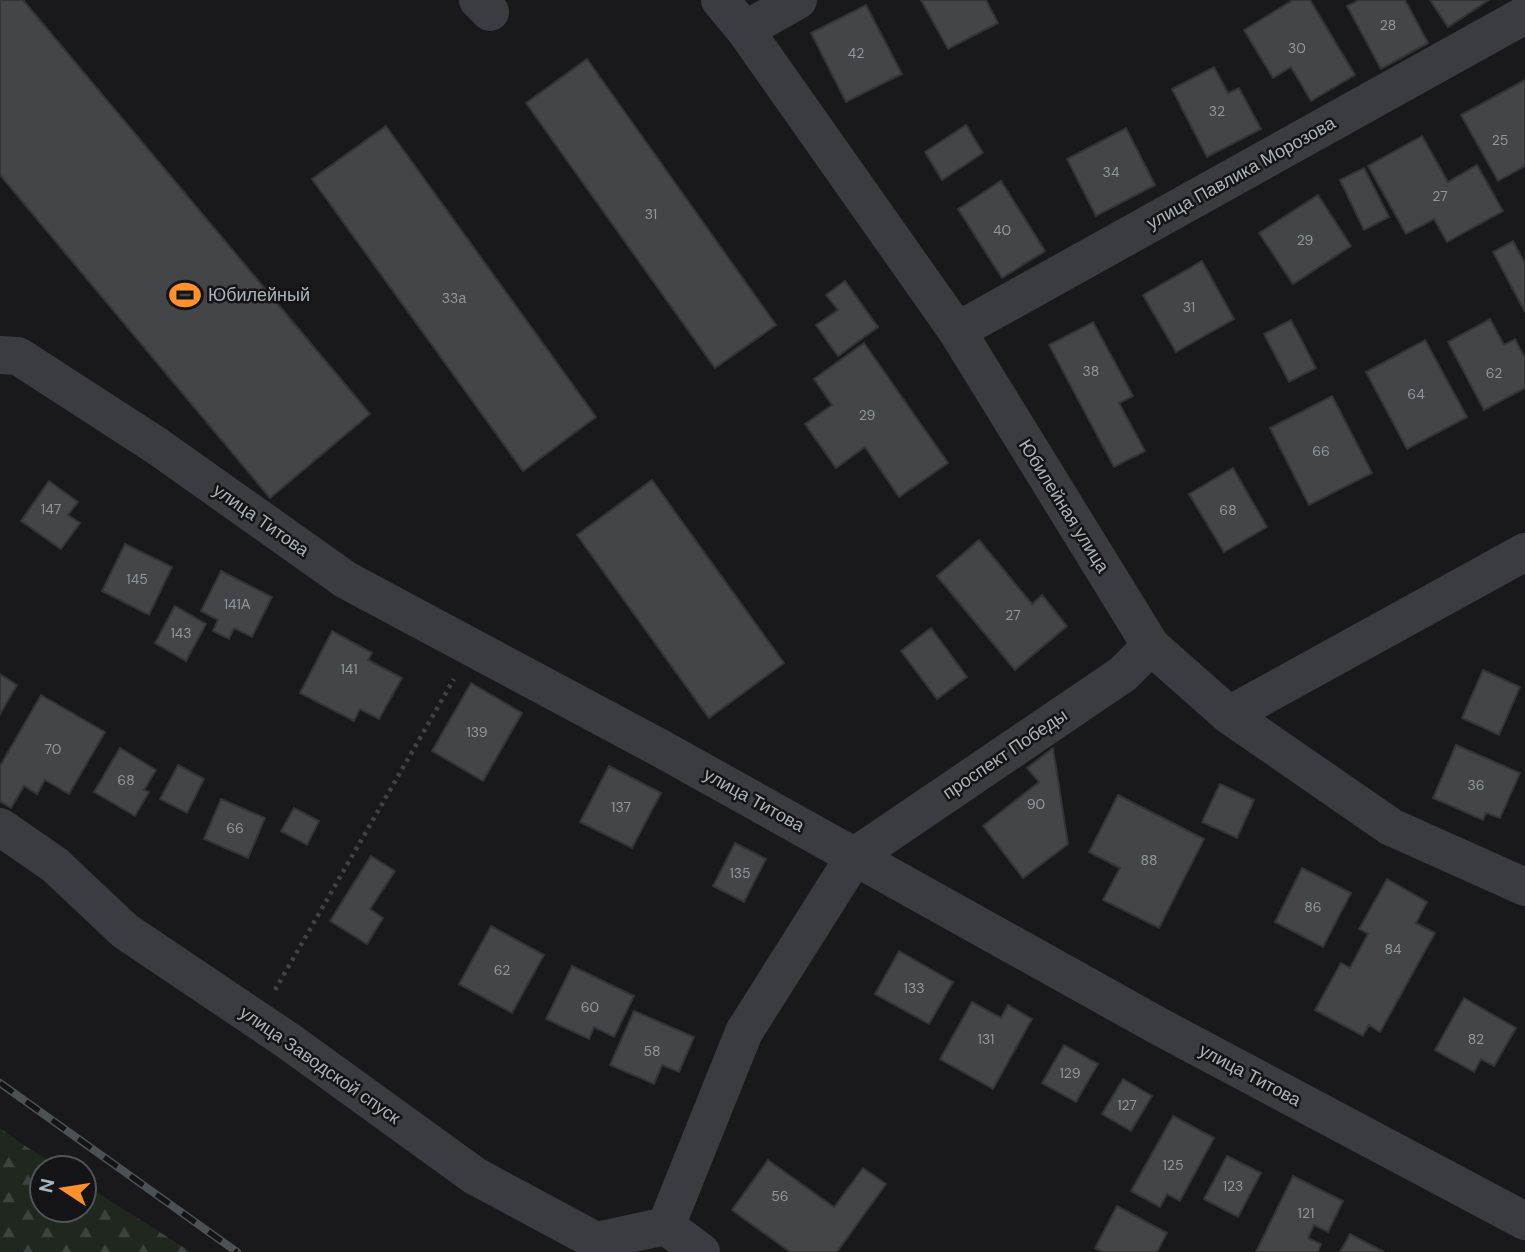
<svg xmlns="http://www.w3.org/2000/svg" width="1525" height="1252" viewBox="0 0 1525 1252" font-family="'DM Sans',sans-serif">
<defs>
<pattern id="forest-firs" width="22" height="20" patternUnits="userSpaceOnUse" patternTransform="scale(1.75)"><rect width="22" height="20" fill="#1f271e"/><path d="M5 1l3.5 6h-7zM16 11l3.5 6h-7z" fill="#3d443d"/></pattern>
</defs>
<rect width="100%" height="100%" fill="#19191c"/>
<path fill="url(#forest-firs)" d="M0,1128L22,1144L60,1168H42V1210H84V1184L191,1252H0Z"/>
<g fill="#434549" stroke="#333438" stroke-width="2">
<path d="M0,0H23L370,414L270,498L0,175Z"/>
<path d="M921,0H986L998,23L948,49Z"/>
<path d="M1293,0H1310L1355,75L1311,101L1291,67L1273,78L1244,30Z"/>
<path d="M1359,0H1405L1428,43L1381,69L1347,6Z"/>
<path d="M1430,0H1489L1448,27Z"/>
<path d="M866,5L902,74L846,102L811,33Z"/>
<path d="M587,59L776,325L715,368L526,103Z"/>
<path d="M1214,67L1228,93L1239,88L1261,129L1207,157L1172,89Z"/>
<path d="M1525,80V166L1498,181L1461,115Z"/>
<path d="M966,125L983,153L942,180L925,152Z"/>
<path d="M386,126L596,417L523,471L312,179Z"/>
<path d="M1126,128L1155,185L1096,216L1067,159Z"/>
<path d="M1422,136L1448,182L1477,165L1503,211L1447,242L1434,219L1406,234L1368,166Z"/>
<path d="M1364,168L1389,217L1364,230L1340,180Z"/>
<path d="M1001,181L1045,251L1002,278L958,209Z"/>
<path d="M1318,195L1351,246L1293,284L1259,233Z"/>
<path d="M1513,241L1525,263V312L1493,252Z"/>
<path d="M1202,261L1234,319L1176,352L1143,295Z"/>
<path d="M845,281L878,327L838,356L816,325L838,310L826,295Z"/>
<path d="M1490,319L1504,345L1515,339L1525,358V388L1484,410L1448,342Z"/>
<path d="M1291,320L1316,368L1289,382L1264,334Z"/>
<path d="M1093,322L1133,396L1119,403L1145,451L1114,467L1049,345Z"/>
<path d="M1425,340L1467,417L1407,449L1366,372Z"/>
<path d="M864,343L948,463L899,497L865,447L836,468L805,424L832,405L814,379Z"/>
<path d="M1332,396L1372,473L1309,505L1270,428Z"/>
<path d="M1233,468L1267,527L1224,552L1189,494Z"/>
<path d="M652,480L784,663L709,718L577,535Z"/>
<path d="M49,481L78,502L68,515L80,523L61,549L21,521Z"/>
<path d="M979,540L1032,604L1042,595L1067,626L1015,670L937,576Z"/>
<path d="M125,544L172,567L149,615L102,591Z"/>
<path d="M221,571L272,597L252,637L234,628L229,639L213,631L218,620L201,611Z"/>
<path d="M175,606L206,624L186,661L155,643Z"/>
<path d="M931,628L967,677L937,699L901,651Z"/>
<path d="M332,631L372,653L368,660L402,678L379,719L360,709L354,721L300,693Z"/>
<path d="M1483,670L1520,687L1499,735L1462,718Z"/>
<path d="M0,674L17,685L0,714Z"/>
<path d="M471,683L522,713L483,781L432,751Z"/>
<path d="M41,695L105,732L69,794L45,780L37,794L24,786L11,808L0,801V766Z"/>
<path d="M1456,745L1520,773L1500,818L1486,813L1483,820L1433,798Z"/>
<path d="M120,748L156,770L144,790L149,792L135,816L94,792Z"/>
<path d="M1053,748L1068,844L1023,878L983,826L1039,782L1027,768Z"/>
<path d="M178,765L204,779L187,813L160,799Z"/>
<path d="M609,766L661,793L632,848L580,822Z"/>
<path d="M1220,784L1254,800L1237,838L1202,822Z"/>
<path d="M1118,795L1204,839L1159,928L1103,900L1120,868L1089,852Z"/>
<path d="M221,799L265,818L248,858L204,839Z"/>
<path d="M294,808L319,821L307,845L281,831Z"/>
<path d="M735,843L766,859L744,902L713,886Z"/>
<path d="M371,856L395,871L370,909L383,918L367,944L330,921Z"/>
<path d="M1302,868L1351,893L1323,947L1275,922Z"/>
<path d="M1387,879L1427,902L1416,923L1435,933L1380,1032L1369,1025L1363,1036L1315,1010L1341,963L1350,968L1368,934L1359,929Z"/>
<path d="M491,926L544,955L512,1013L459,984Z"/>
<path d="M899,951L953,982L929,1024L875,994Z"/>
<path d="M572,966L634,996L614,1037L594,1027L589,1039L546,1019Z"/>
<path d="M1464,998L1516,1028L1494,1066L1481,1059L1474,1072L1435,1050Z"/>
<path d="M972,1002L1001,1018L1008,1005L1032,1019L993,1089L940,1059Z"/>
<path d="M634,1011L694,1037L679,1072L662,1065L654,1084L610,1065Z"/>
<path d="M1064,1045L1098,1064L1076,1102L1042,1083Z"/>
<path d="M1123,1079L1152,1096L1131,1131L1102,1114Z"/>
<path d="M1173,1116L1214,1138L1180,1201L1167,1194L1160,1207L1131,1191Z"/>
<path d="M1227,1156L1261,1173L1238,1217L1204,1199Z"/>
<path d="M768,1160L834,1207L863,1168L886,1184L837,1252H790L732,1210Z"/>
<path d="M1293,1176L1343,1201L1328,1232L1314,1225L1308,1238L1321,1244L1318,1252H1256Z"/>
<path d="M1117,1206L1167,1233L1157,1252H1103L1095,1248Z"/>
<path d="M1350,1234L1384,1252H1340Z"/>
</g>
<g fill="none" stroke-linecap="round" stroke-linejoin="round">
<path stroke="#3f4348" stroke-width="4.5" stroke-dasharray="3.5 5" stroke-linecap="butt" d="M275,990L454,679"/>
<g stroke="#3a3c41" stroke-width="38">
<path d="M478,0L490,12"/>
<path d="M720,0L745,30L957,331L1151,646L1229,715L1391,827L1525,887"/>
<path d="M745,30L798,0"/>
<path d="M957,331L1525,15"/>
<path d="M0,355L18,356L157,446L346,580L660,748L1162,1028L1525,1221"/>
<path d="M1229,715L1525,552"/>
<path d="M0,827L55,865L125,931L287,1040L475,1176L596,1241L666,1226L744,1032L855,856L1123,674L1151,646"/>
<path d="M666,1226L701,1252"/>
</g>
<defs>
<path id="rail" d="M0,1083L237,1252"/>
</defs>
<use href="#rail" stroke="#4c5156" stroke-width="8"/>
<use href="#rail" stroke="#141417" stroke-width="5" stroke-dasharray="16" stroke-linecap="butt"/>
</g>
<defs>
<symbol id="stadium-bare" viewBox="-9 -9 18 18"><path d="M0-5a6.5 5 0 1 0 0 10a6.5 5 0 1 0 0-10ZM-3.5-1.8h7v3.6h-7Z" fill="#ff912d" stroke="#141417" stroke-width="2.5" paint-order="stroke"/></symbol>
</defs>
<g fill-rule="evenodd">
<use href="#stadium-bare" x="163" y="273" width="44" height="44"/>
</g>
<g text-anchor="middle" stroke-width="5" stroke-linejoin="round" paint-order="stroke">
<g font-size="14" fill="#90989f">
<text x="1388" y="30">28</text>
<text x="1297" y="53">30</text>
<text x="856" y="58">42</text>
<text x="1217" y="116">32</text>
<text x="1500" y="145">25</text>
<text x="1111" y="177">34</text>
<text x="1440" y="201">27</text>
<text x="651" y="219">31</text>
<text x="1002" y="235">40</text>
<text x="1305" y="245">29</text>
<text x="454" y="303">33а</text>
<text x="1189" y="312">31</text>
<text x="1091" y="376">38</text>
<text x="1494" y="378">62</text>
<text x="1416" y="399">64</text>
<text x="867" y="420">29</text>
<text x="1321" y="456">66</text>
<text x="51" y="514">147</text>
<text x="1228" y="515">68</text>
<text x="137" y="584">145</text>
<text x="237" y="609">141А</text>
<text x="1013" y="620">27</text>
<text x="181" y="638">143</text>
<text x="349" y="674">141</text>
<text x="477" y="737">139</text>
<text x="53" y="754">70</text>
<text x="126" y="785">68</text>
<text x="1476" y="790">36</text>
<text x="1036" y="809">90</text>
<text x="621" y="812">137</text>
<text x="235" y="833">66</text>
<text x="1149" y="865">88</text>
<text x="740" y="878">135</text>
<text x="1313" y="912">86</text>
<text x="1393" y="954">84</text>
<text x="502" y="975">62</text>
<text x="914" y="993">133</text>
<text x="590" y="1012">60</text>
<text x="986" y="1044">131</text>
<text x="1476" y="1044">82</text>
<text x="652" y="1056">58</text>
<text x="1070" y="1078">129</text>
<text x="1127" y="1110">127</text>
<text x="1173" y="1170">125</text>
<text x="1233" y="1191">123</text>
<text x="780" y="1201">56</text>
<text x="1306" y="1218">121</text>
</g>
<g font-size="18" fill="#aab3bc" stroke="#141417">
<text transform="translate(1241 173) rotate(-29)" y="6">улица Павлика Морозова</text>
<text transform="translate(1064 506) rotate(58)" y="6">Юбилейная улица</text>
<text transform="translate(261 520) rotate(35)" y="6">улица Титова</text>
<text transform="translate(1005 754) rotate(-34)" y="6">проспект Победы</text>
<text transform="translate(754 800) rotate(29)" y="6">улица Титова</text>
<text transform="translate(320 1065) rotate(35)" y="6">улица Заводской спуск</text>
<text transform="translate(1250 1075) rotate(28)" y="6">улица Титова</text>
</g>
<g font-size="18" fill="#aab3bc" stroke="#141417" text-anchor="start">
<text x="208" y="301">Юбилейный</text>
</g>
</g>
<g transform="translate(63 1189) rotate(282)"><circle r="33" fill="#141417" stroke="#505459" stroke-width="2"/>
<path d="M0-5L12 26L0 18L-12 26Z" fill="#ff912d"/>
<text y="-10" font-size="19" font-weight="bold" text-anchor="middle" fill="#aab3bc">N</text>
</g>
</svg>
